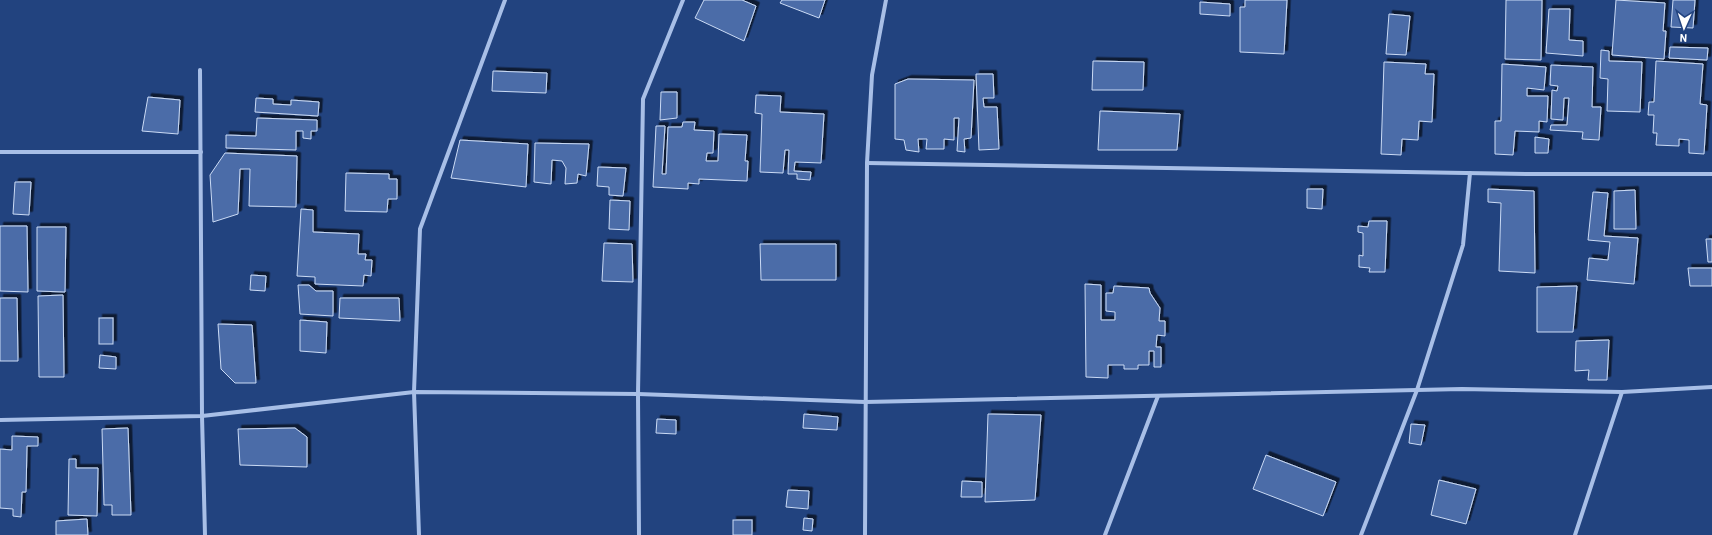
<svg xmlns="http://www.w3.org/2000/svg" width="1712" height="535" viewBox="0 0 1712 535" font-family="Barlow,sans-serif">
<defs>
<filter id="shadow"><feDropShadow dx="3.5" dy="-3.5" stdDeviation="0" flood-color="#0009"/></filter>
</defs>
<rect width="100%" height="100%" fill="#22437f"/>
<g fill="#4b6ca8" stroke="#cbdbf5" filter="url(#shadow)">
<path d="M704,0H742L756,6L744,41L695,18Z"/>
<path d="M782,0H825L819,18L780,3Z"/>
<path d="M1245,0H1287L1284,54L1240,52V7H1245Z"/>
<path d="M1506,0H1542L1541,60L1505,59Z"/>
<path d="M1616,0L1665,3L1663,31H1666L1664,59L1612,55Z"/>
<path d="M1673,0H1695L1693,28L1671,27Z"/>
<path d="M1200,2L1230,4V16L1200,14Z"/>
<path d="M1549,9H1570L1569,40L1583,41V56L1546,53Z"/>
<path d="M1389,14L1410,16L1406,55L1386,54Z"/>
<path d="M1670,47L1708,48L1707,60L1669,58Z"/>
<path d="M1601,50L1609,51V61L1642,62L1640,112L1607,111L1608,79L1600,78Z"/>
<path d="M1093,61L1144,62L1143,90H1092Z"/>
<path d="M1656,61L1703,64L1700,104L1707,105L1704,154L1689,153V140L1679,139V146L1656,145L1657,133H1653L1654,115H1648L1649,102H1654Z"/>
<path d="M1384,62L1426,64L1425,74H1434L1432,122L1419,121L1418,140L1402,139L1401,155L1381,154Z"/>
<path d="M1502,64L1546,67L1544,90L1527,88V96H1548L1547,122L1539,121V132L1515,131L1513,155L1495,154V121H1501Z"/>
<path d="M1551,65L1593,67L1592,107H1601L1599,140L1582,139L1583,132L1550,130L1551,125H1567L1569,98H1564L1563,120L1551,119L1552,90L1557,91L1558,86L1550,85Z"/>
<path d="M493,71L547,73L546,93L492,91Z"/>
<path d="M976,74H993L994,98H983L984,107H997L999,149L979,150Z"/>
<path d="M908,79L974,80L971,138L964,139L965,152L957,151L959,118H954V140L944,139V149H926L927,139H918L919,152L906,150L904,140L895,139V84Z"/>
<path d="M661,92H677V118L660,120Z"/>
<path d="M756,95L781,96L780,112L824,114L821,163L795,162L794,171L811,172L810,180L797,179V174H788L789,150H785L783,173L760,172L762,114L755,113Z"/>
<path d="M148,97L180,100L178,134L142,131Z"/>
<path d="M256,98L273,99V104L291,105V100L319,102L318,116L255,112Z"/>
<path d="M1100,111L1180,114L1177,150H1098Z"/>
<path d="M257,118L317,120V131H311V139L303,138V131H296V150L226,148V135L256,136Z"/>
<path d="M683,122H695L694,130L714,131L713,153H707L706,161H718L719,134L747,135L745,161H748L747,181L699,179V184L688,183V189L653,187L656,126H665L662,174H666L668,127H682Z"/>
<path d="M1535,137L1549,139L1548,153H1535Z"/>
<path d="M460,140L528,144L526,187L451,178Z"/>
<path d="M535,143L589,144L586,176L578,174L577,183L565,184L566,168L562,161L552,160L551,184L534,182Z"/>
<path d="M225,153L297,156L296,207L249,206L250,169H240L238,214L213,222L210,175Z"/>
<path d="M598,167L626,168L623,196L609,195V187L597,186Z"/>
<path d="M346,173L389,174V179H397V199H388L387,212L345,211Z"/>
<path d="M15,182H31L29,215L13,214Z"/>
<path d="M1307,189H1323L1322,209L1307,208Z"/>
<path d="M1488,189L1534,191L1535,273L1499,271L1501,203L1488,202Z"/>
<path d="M1635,190L1636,229H1614V191Z"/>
<path d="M1593,192L1608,193L1604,236L1638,238L1634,284L1587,280L1589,258L1608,260L1610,242L1588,240Z"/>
<path d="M610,200L630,201L629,230L609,229Z"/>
<path d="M301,209L313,210V232L359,234L358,254H366L365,260H372L371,276L364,275L363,286L315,284V277L297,276Z"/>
<path d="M1369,221H1387L1385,272H1369L1370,268L1359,267V255L1363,256V233L1358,232V226L1368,227Z"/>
<path d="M0,226H27L28,292L0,291Z"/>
<path d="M37,227H66L65,292L37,291Z"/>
<path d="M1706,239H1712V262H1708Z"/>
<path d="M604,243L632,244L633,282L602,281Z"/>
<path d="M760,244H836V280H761Z"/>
<path d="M1688,268H1712V286H1690Z"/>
<path d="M251,275L266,276L265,291L250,290Z"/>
<path d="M1085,284L1101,285V320H1115V312L1106,311V293H1113L1114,286L1149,288L1150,293L1160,308L1159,321H1165V336L1157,335L1156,347H1161V367H1154V351H1149V365H1138V369H1124V365H1108V378L1086,377Z"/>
<path d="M298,285H309L316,291H333V316L300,314Z"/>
<path d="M1577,286L1573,332H1537V287Z"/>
<path d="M63,295L64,377H39L38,296Z"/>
<path d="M0,298H17L18,361H0Z"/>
<path d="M340,298H399L400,321L339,318Z"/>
<rect x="99" y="318" width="14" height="26"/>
<path d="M300,320L327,322L326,353L300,351Z"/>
<path d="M218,324L252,325L256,383H235L221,369Z"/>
<path d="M1609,340L1607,380H1588L1589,370L1575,371L1576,341Z"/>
<path d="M100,355L116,357V369L99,368Z"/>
<path d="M804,414L838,417L837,430L803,428Z"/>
<path d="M988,414L1041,415L1035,500L985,502Z"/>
<path d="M657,419L676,420V434L656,433Z"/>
<path d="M1411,424L1425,425L1421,445L1409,443Z"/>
<path d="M128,428L131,515H112V505H104L102,429Z"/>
<path d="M295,428L307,437V467L240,465L238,429Z"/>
<path d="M12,436L38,437V446H27L26,492H22L21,517L13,516V509L0,508V449L12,450Z"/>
<path d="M1266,455L1336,482L1323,516L1253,489Z"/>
<path d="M69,459H76V468H98L97,516L68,515Z"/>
<path d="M1439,480L1476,489L1466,524L1431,515Z"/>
<path d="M962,481L982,482V497H961Z"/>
<path d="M788,490L809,491L808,509L786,507Z"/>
<path d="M804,518L813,519L812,531L803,530Z"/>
<path d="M87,519L88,535H56V521Z"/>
<rect x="733" y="520" width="19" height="15"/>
</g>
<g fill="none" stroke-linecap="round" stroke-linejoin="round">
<g stroke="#a8bfe7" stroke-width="4">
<path d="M200,70L202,416L205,535"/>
<path d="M0,152H201"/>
<path d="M867,163L1526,174H1712"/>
<path d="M0,420L202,416L414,392L638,394L865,402L1462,389L1622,392L1712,387"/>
<path d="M419,535L414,392L420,229L505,0"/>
<path d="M639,535L638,394L643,99L683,0"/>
<path d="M865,535L867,163L872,75L886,0"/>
<path d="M1105,535L1158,396"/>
<path d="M1361,535L1417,390L1463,245L1470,173"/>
<path d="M1575,535L1622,392"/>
</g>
</g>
<g transform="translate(1684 28) rotate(183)" stroke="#22437f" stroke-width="3" paint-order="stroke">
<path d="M0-3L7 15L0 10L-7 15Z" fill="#ffffff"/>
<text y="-6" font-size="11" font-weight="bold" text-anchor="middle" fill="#ffffff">N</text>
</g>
</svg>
